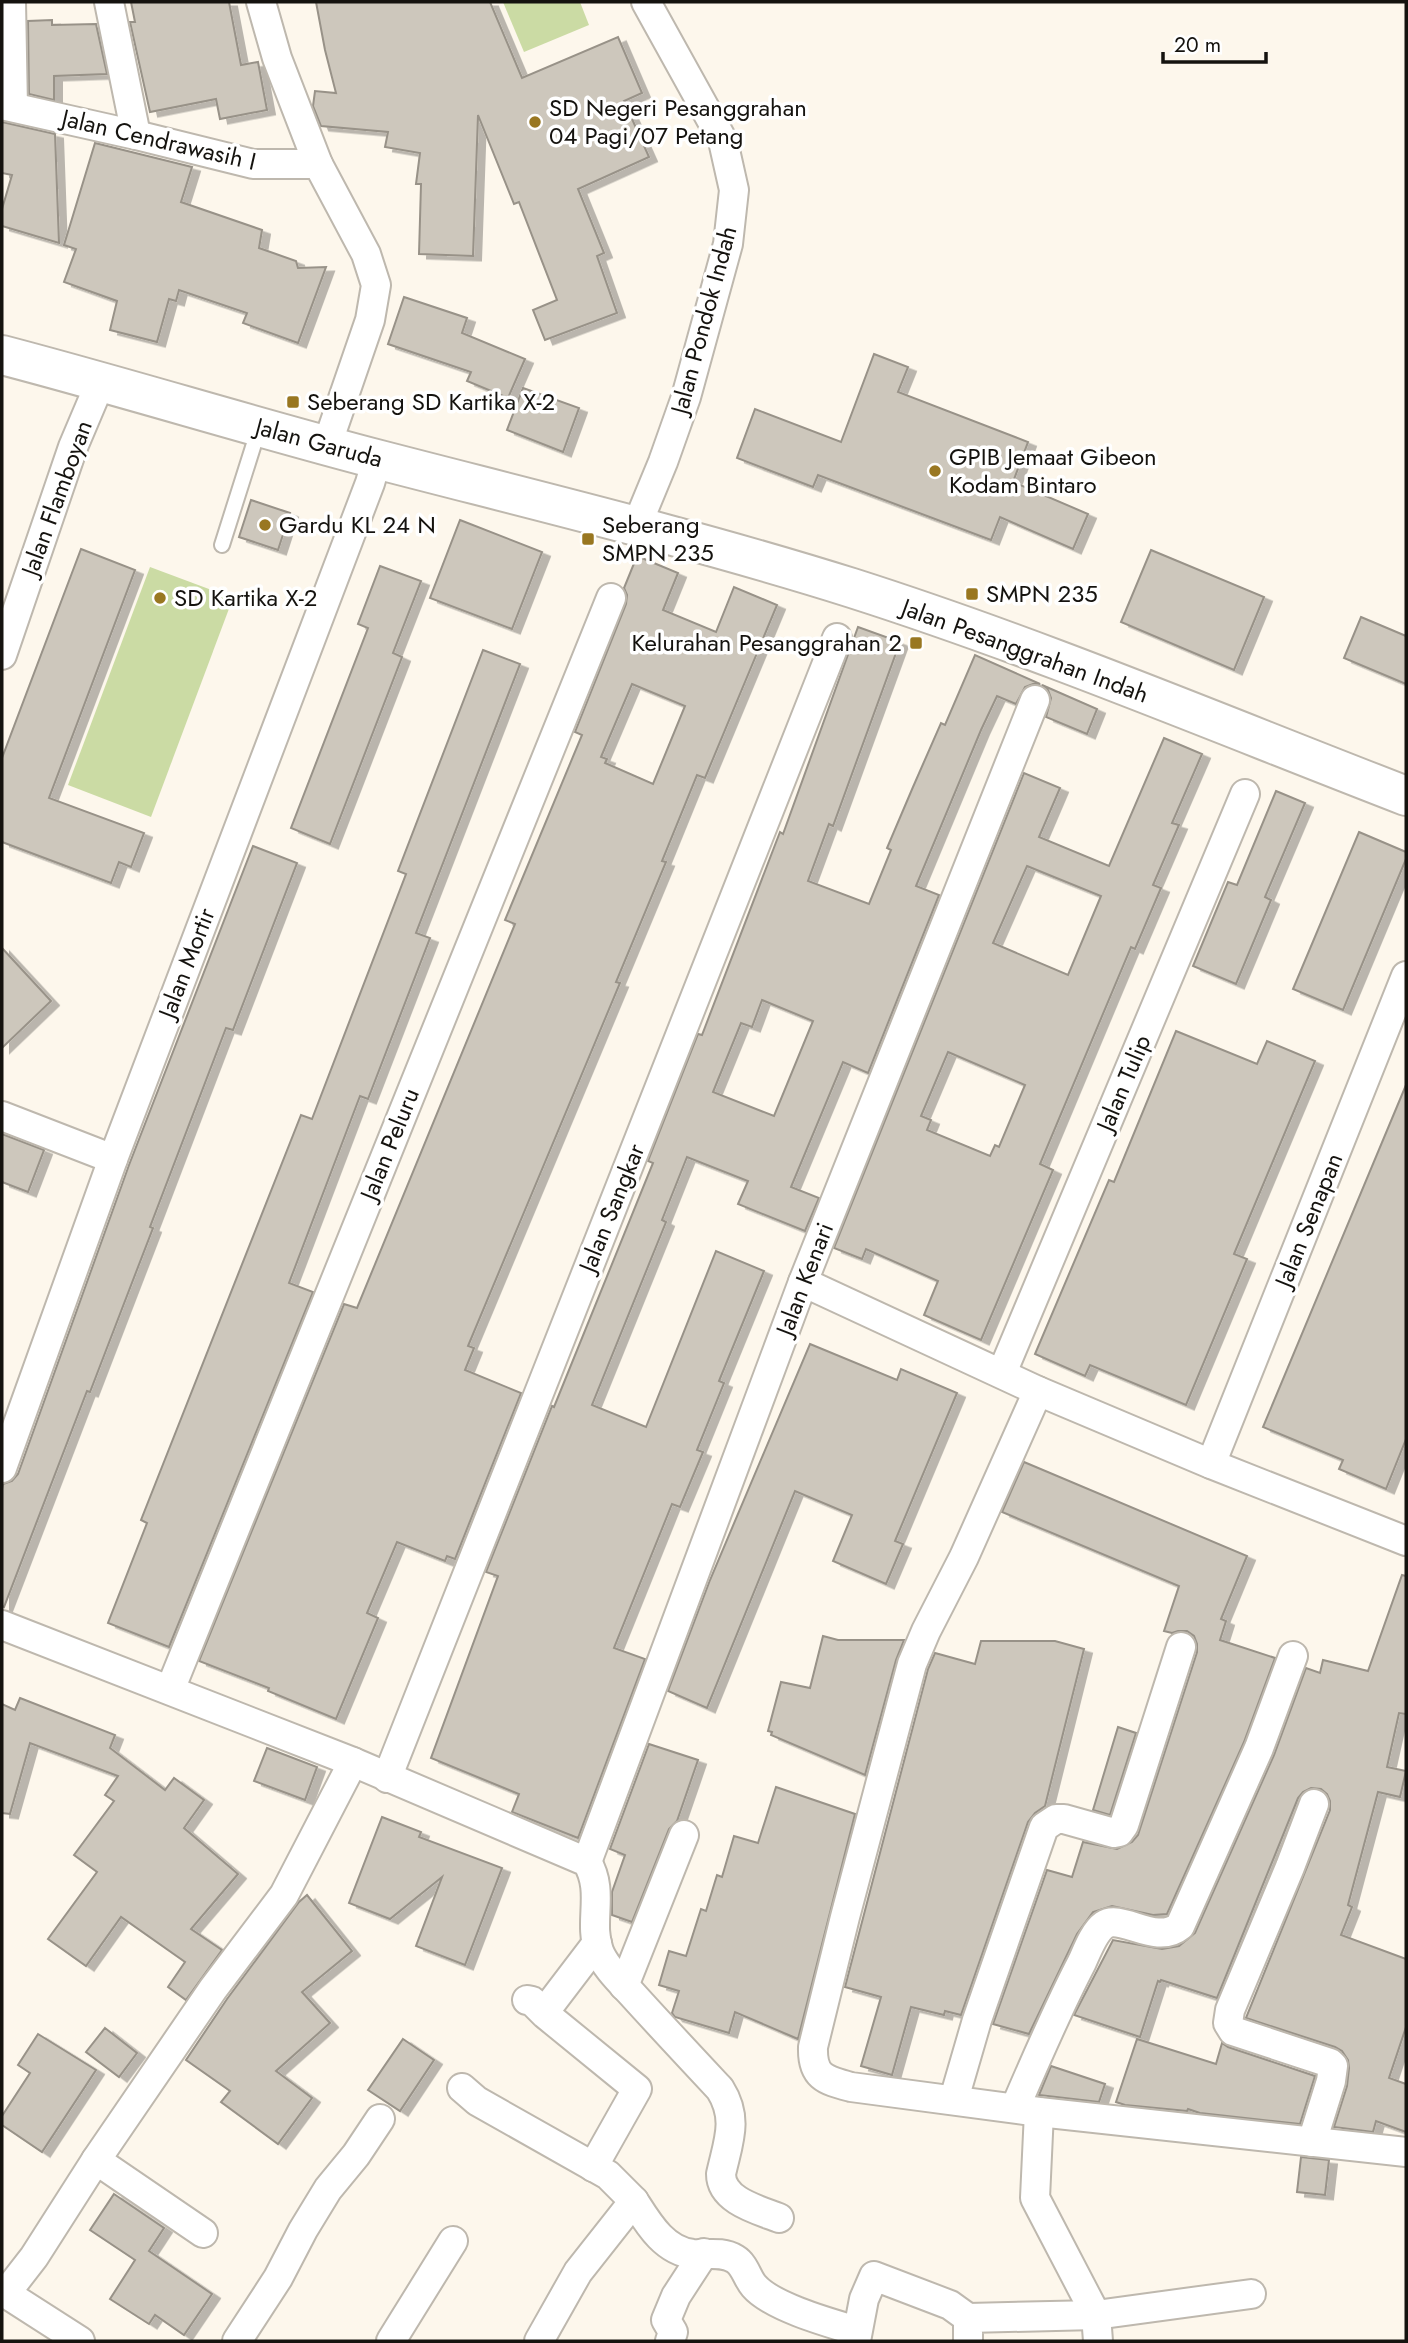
<svg xmlns="http://www.w3.org/2000/svg" width="1408" height="2343" viewBox="0 0 1408 2343" font-family="Jost,sans-serif">
<defs>
<filter id="shadow"><feDropShadow dx="8" dy="4.5" stdDeviation="0" flood-color="#0004"/></filter>
</defs>
<rect width="100%" height="100%" fill="#fdf7ec"/>
<g fill="#cbdba4">
<path d="M503,2H580L589,25L524,52Z"/>
<path d="M150,567L233,598L151,817L68,785Z"/>
</g>
<g fill="#cdc7bc" stroke="#989288" stroke-width="2" fill-rule="evenodd" filter="url(#shadow)">
<path d="M131,2H229L241,65L258,62L267,110L220,119L216,99L150,112L130,22H135Z"/>
<path d="M316,2H490L522,78L618,37L642,93L624,101L649,157L578,189L604,253L597,256L617,313L545,340L533,310L557,300L519,202L514,204L478,115L473,256L419,254L421,184H416L420,153L385,147L388,132L321,126L313,106L315,91L336,93L325,50Z"/>
<path d="M52,20V25L96,24L107,74L54,76V100L29,94L28,21Z"/>
<path d="M2,122L55,134L59,243L2,226V209L12,175L2,173Z"/>
<path d="M95,143L192,167L181,202L262,230L259,248L296,261L298,268L326,267L298,343L243,323L247,313L179,290L176,301L169,299L157,342L110,330L117,301L64,282L76,249L64,245Z"/>
<path d="M404,297L467,318L462,333L525,359L508,398L467,381L471,372L388,344Z"/>
<path d="M874,354L908,367L898,392L1028,442L1013,482L1088,514L1073,549L1000,517L991,540L818,475L813,487L737,458L755,409L841,442Z"/>
<path d="M523,388L579,408L563,452L507,430Z"/>
<path d="M251,500L290,513L278,550L239,537Z"/>
<path d="M460,520L542,552L512,629L430,598Z"/>
<path d="M81,549L135,570L49,798L144,833L131,867L119,862L111,883L2,842V758Z"/>
<path d="M1151,550L1264,597L1234,670L1121,622Z"/>
<path d="M637,556L678,573L663,610L716,632L734,587L777,605L705,778L697,775L662,861L666,862L616,982L620,983L468,1346L474,1348L465,1370L521,1393L455,1559L447,1556L445,1561L397,1542L367,1613L378,1618L336,1719L268,1691L269,1688L199,1661L344,1304L357,1308L515,924L505,920L582,735L575,732L626,604L627,595L624,588ZM632,684L685,706L653,784L605,763L607,759L601,757Z"/>
<path d="M380,566L421,581L393,653L402,657L330,844L291,828L368,628L358,624Z"/>
<path d="M1361,617L1406,636V684L1344,658Z"/>
<path d="M858,627L900,642L833,826L829,824L808,881L869,904L891,850L887,848L913,787L941,723L945,725L975,655L1040,684H1033L1025,687L1016,704L997,696L981,730L916,886L939,895L868,1073L843,1062L791,1187L819,1198L805,1231L738,1204L748,1181L687,1157L662,1220L666,1222L592,1405L646,1427L716,1251L764,1271L719,1381L724,1383L697,1450L703,1452L680,1507L672,1504L614,1648L645,1659L578,1838L512,1812L519,1794L431,1758L498,1576L486,1572L552,1406L554,1407L653,1163L648,1161L698,1034L702,1035L780,832L783,834ZM762,1000L813,1021L774,1116L713,1092L741,1023L752,1027Z"/>
<path d="M483,650L520,664L416,933L430,938L368,1099L360,1096L289,1283L313,1292L169,1647L108,1623L147,1523L141,1520L301,1115L312,1119L406,874L398,871Z"/>
<path d="M1042,685L1097,709L1087,734L1046,717L1051,698L1048,690Z"/>
<path d="M1164,738L1202,754L1172,823L1179,825L1153,885L1161,888L1135,949L1131,947L1040,1164L1053,1170L981,1340L924,1315L938,1281L866,1249L862,1259L834,1248L1024,773L1060,788L1039,837L1109,866ZM1027,866L1101,896L1068,975L993,943ZM948,1052L1025,1085L999,1147L995,1145L990,1156L927,1130L931,1120L921,1116Z"/>
<path d="M1276,791L1305,803L1265,897L1271,900L1236,984L1193,966L1228,882L1237,885Z"/>
<path d="M1359,832L1406,852V859L1343,1010L1293,989Z"/>
<path d="M253,846L297,863L233,1030L226,1028L150,1227L153,1228L90,1392L87,1391L4,1607L2,1606V1489L3,1484L12,1481L18,1474L129,1165Z"/>
<path d="M2,948L51,1001L2,1048Z"/>
<path d="M1176,1031L1257,1064L1267,1041L1315,1061L1234,1254L1247,1259L1186,1405L1090,1365L1085,1376L1035,1354L1109,1180L1114,1182Z"/>
<path d="M1406,1085V1439L1386,1489L1339,1469L1343,1460L1263,1427Z"/>
<path d="M2,1134L44,1150L28,1192L2,1182Z"/>
<path d="M810,1344L897,1380L901,1369L957,1393L895,1541L903,1544L886,1584L833,1561L852,1515L795,1491L707,1708L668,1691L710,1580Z"/>
<path d="M1024,1462L1247,1556L1221,1619L1226,1621L1220,1640L1275,1658L1244,1742L1167,1914L1153,1915L1112,1906L1093,1912L1077,1934L1029,2034L993,2024L1047,1870L1072,1877L1083,1842L1117,1849L1132,1842L1138,1835L1197,1652V1644L1194,1636L1187,1631H1178L1172,1633L1164,1631L1179,1586L1002,1512Z"/>
<path d="M1402,1575L1406,1576V1714L1399,1713L1387,1767L1406,1771L1400,1797L1378,1792L1348,1905L1352,1907L1341,1935L1406,1959V2027L1389,2078L1406,2084V2132L1376,2121L1373,2132L1334,2127L1347,2086L1349,2068L1348,2060L1342,2051L1335,2047L1246,2018L1330,1810V1801L1327,1794L1321,1789L1311,1788L1303,1792L1298,1798L1217,1998L1161,1980L1160,1982L1158,1981L1140,2037L1074,2015L1113,1940L1162,1949L1179,1946L1195,1933L1274,1755L1306,1668L1320,1673L1323,1660L1368,1671Z"/>
<path d="M823,1636L838,1640H904L896,1660L865,1775L771,1735L772,1732L768,1731L781,1682L810,1688Z"/>
<path d="M981,1641H1055L1084,1649L1045,1806L1035,1813L1028,1822L961,2015L945,2011L944,2015L911,2007L892,2075L861,2066L881,1997L845,1987L928,1669L935,1653L975,1664Z"/>
<path d="M20,1698L115,1735L110,1748L165,1790L174,1778L204,1800L184,1828L238,1874L191,1929L222,1950L186,2000L168,1987L185,1962L121,1917L86,1966L48,1939L97,1872L74,1855L114,1801L105,1795L118,1776L30,1743L10,1814L2,1813V1704L15,1710Z"/>
<path d="M1118,1727L1136,1733L1110,1815L1093,1810Z"/>
<path d="M649,1744L698,1760L677,1821L669,1829L632,1922L612,1915V1892L625,1855L610,1849Z"/>
<path d="M267,1748L317,1767L305,1800L254,1781Z"/>
<path d="M776,1787L855,1814L798,2039L735,2012L729,2033L675,2017L672,2013L679,1991L659,1985L669,1951L686,1956L701,1909L706,1911L717,1875L722,1877L734,1836L758,1843Z"/>
<path d="M382,1817L421,1832L419,1837L502,1868L465,1965L416,1946L442,1877L390,1919L349,1903Z"/>
<path d="M307,1895L352,1951L302,1992L330,2023L276,2071L312,2098L278,2144L221,2102L230,2091L186,2060L227,1999L299,1902Z"/>
<path d="M105,2028L137,2053L119,2077L86,2052Z"/>
<path d="M38,2034L96,2070L42,2152L2,2125V2116L30,2073L18,2065Z"/>
<path d="M403,2039L434,2060L400,2111L368,2090Z"/>
<path d="M1137,2039L1216,2064L1222,2043L1228,2047L1315,2076L1300,2124L1200,2113L1188,2109L1187,2111L1125,2105L1116,2102Z"/>
<path d="M1051,2066L1105,2084L1099,2102L1039,2095Z"/>
<path d="M1301,2157L1329,2160L1325,2195L1297,2192Z"/>
<path d="M114,2194L164,2228L149,2251L212,2294L184,2335L155,2315L149,2324L110,2299L135,2260L90,2230Z"/>
</g>
<g fill="none" stroke-linecap="round" stroke-linejoin="round">
<defs>
<path id="lane" d="M222,545L259,428"/>
<g id="street">
<path d="M11,2L13,107"/>
<path d="M109,2L136,135"/>
<path d="M261,2L277,58L318,164L366,254L376,285L370,320L327,445"/>
<path d="M2,105L136,135L253,164H318"/>
<path d="M637,525L663,462L686,397L728,244L734,190L723,141L646,2"/>
<path d="M2,655L73,447L101,381"/>
<path d="M2,1116L113,1159"/>
<path d="M803,1282L1038,1391L1211,1464L1406,1541"/>
<path d="M1002,1373L1245,794"/>
<path d="M1038,1391L964,1557L926,1631L912,1664L845,1917L813,2047C812,2077 825,2080 851,2087L1039,2112L1406,2152"/>
<path d="M1211,1464L1406,976"/>
<path d="M2,1468L113,1159L370,483L377,459"/>
<path d="M2,1625L353,1762L587,1862C605,1892 588,1921 599,1951C605,1967 621,1982 632,1994C661,2026 691,2058 720,2089C739,2119 728,2142 721,2174C721,2201 759,2210 779,2218"/>
<path d="M170,1690L611,598"/>
<path d="M387,1778L837,638"/>
<path d="M587,1862L803,1282L1035,700"/>
<path d="M624,1986L684,1835"/>
<path d="M527,2000L532,2001L545,2014L637,2089L593,2167"/>
<path d="M549,2006L597,1943"/>
<path d="M462,2088L477,2101L608,2175L634,2201L578,2272L539,2341"/>
<path d="M954,2099L977,2020L1044,1827L1056,1819H1064L1114,1833L1119,1832L1124,1825L1181,1647"/>
<path d="M1015,2108C1036,2059 1057,2010 1082,1962C1087,1951 1094,1932 1104,1925C1121,1913 1156,1946 1180,1926L1259,1748L1293,1656"/>
<path d="M1039,2112L1035,2198L1096,2315L1098,2341"/>
<path d="M1312,2142L1331,2081L1333,2066L1330,2063L1233,2031L1228,2023L1230,2010L1290,1867L1314,1804"/>
<path d="M96,2160L203,2233"/>
<path d="M634,2201C648,2223 664,2251 693,2254C707,2255 722,2251 735,2259C745,2265 747,2278 754,2286C772,2307 830,2323 857,2331"/>
<path d="M2,2291L80,2341"/>
<path d="M6,2293L34,2257L96,2160L213,1989L284,1895L353,1762"/>
<path d="M237,2341L278,2278L303,2230L328,2189L356,2155L380,2119"/>
<path d="M391,2341L453,2241"/>
<path d="M670,2341L673,2332L666,2320L676,2296L704,2253"/>
<path d="M856,2341L864,2299L874,2276L950,2305L968,2318"/>
<path d="M968,2341V2318L1096,2315L1251,2294"/>
</g>
<path id="secondary" d="M2,355C128,388 253,427 380,460C538,501 696,539 852,588C1040,648 1222,725 1406,796"/>
</defs>
<use href="#lane" stroke="#beb8ae" stroke-width="18"/>
<use href="#street" stroke="#beb8ae" stroke-width="32"/>
<use href="#secondary" stroke="#beb8ae" stroke-width="42"/>
<use href="#lane" stroke="#fff" stroke-width="14"/>
<use href="#street" stroke="#fff" stroke-width="28"/>
<use href="#secondary" stroke="#fff" stroke-width="38"/>
</g>
<g fill="#997721" stroke="#fff" stroke-width="2.5">
<circle cx="535" cy="122" r="7"/>
<rect x="286" y="395" width="14" height="14" rx="3.5"/>
<circle cx="935" cy="471" r="7"/>
<circle cx="265" cy="525" r="7"/>
<rect x="581" y="532" width="14" height="14" rx="3.5"/>
<rect x="965" y="587" width="14" height="14" rx="3.5"/>
<circle cx="160" cy="598" r="7"/>
<rect x="909" y="636" width="14" height="14" rx="3.5"/>
</g>
<g text-anchor="middle" stroke-width="7" stroke-linejoin="round" paint-order="stroke">
<g font-size="24" fill="#15130f" stroke="#fff" text-anchor="start">
<text x="549" y="116">SD Negeri Pesanggrahan<tspan x="549" dy="28">04 Pagi/07 Petang</tspan></text>
<text x="307" y="410">Seberang SD Kartika X-2</text>
<text x="949" y="465">GPIB Jemaat Gibeon<tspan x="949" dy="28">Kodam Bintaro</tspan></text>
<text x="279" y="533">Gardu KL 24 N</text>
<text x="602" y="533">Seberang<tspan x="602" dy="28">SMPN 235</tspan></text>
<text x="986" y="602">SMPN 235</text>
<text x="174" y="606">SD Kartika X-2</text>
<text x="902" y="651" text-anchor="end">Kelurahan Pesanggrahan 2</text>
</g>
<g font-size="24" fill="#15130f" stroke="#fff">
<text transform="translate(159 140) rotate(13)" y="8">Jalan Cendrawasih I</text>
<text transform="translate(704 320) rotate(-75)" y="8">Jalan Pondok Indah</text>
<text transform="translate(319 443) rotate(15)" y="8">Jalan Garuda</text>
<text transform="translate(57 498) rotate(-70)" y="8">Jalan Flamboyan</text>
<text transform="translate(1025 651) rotate(20)" y="8">Jalan Pesanggrahan Indah</text>
<text transform="translate(187 963) rotate(-69)" y="8">Jalan Mortir</text>
<text transform="translate(1124 1083) rotate(-67)" y="8">Jalan Tulip</text>
<text transform="translate(390 1144) rotate(-68)" y="8">Jalan Peluru</text>
<text transform="translate(612 1208) rotate(-68)" y="8">Jalan Sangkar</text>
<text transform="translate(1309 1220) rotate(-68)" y="8">Jalan Senapan</text>
<text transform="translate(805 1279) rotate(-69)" y="8">Jalan Kenari</text>
</g>
</g>
<rect width="1408" height="2343" fill="none" stroke="#15130f" stroke-width="7"/>
<path d="M1163 52v10h103v-10" fill="none" stroke="#15130f" stroke-width="3.5"/>
<text x="1174" y="52" font-size="21" fill="#15130f" stroke="#ffffff" stroke-width="5" paint-order="stroke">20 m</text>
</svg>
